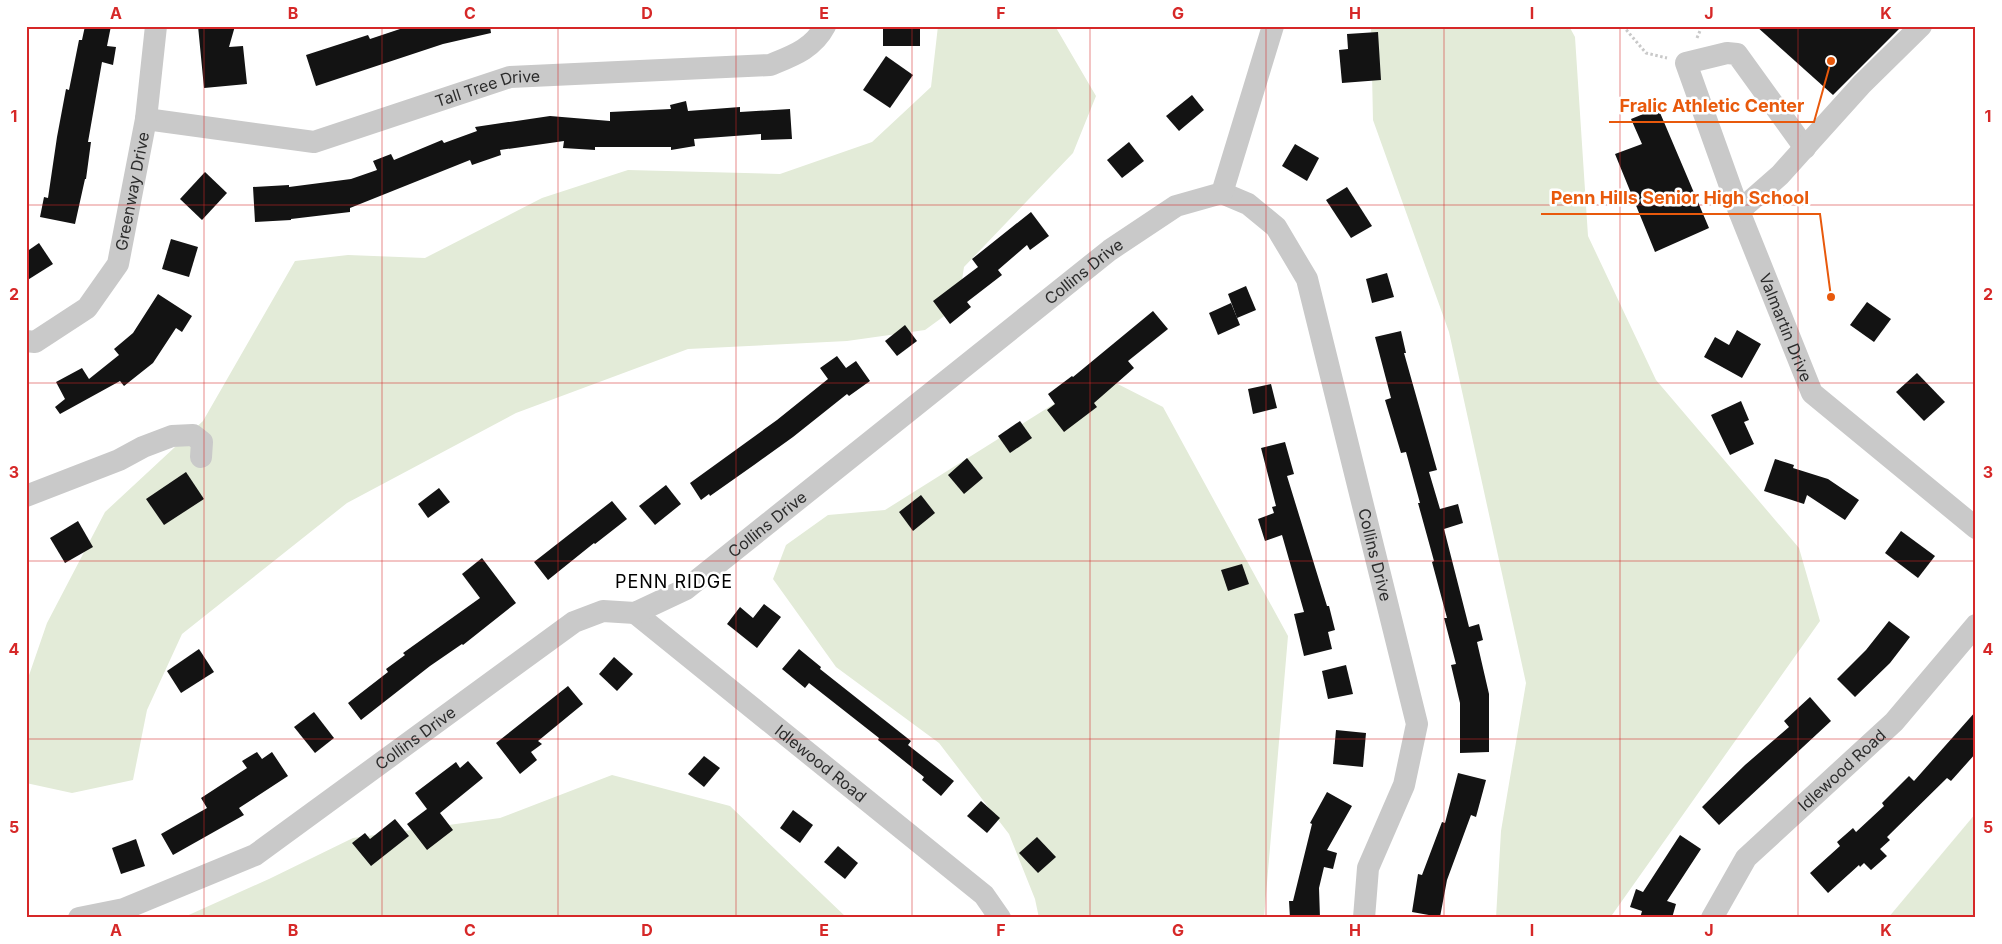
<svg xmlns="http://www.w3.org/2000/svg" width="2002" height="944" viewBox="0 0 2002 944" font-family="Inter,sans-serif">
<rect width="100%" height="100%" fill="#fff"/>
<g fill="#e3ebd8">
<path d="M938,26H1055L1096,96L1073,153L964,267L958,306L925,330L847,341L688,349L516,413L347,503L182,634L147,710L133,780L72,793L26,783V684L47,623L105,512L203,421L295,261L348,255L425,258L542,198L628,170L780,174L872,142L931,87Z"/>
<path d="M1371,26H1569L1575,37L1588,236L1656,380L1799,548L1820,621L1612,915V918H1496L1501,831L1526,683L1449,332L1373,120Z"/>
<path d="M1100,375L1163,407L1288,636L1264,918H1039L1035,899L1009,834L939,743L836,667L773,579L786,545L828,515L885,510Z"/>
<path d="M612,775L730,806L847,918H182L269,879L353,838L500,818Z"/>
<path d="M1976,813V918H1888Z"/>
</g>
<g fill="#131313">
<path d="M85,26H111L107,46L116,47L113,65L102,62L88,142H91L86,179H85L75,224L40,217L44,197L48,198L57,137L66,89L69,90L79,40H82Z"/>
<path d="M198,26H235L229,47L243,46L247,84L204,88Z"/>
<path d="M409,26H490L491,33L443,44L316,86L306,55L368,35L370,39Z"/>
<path d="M883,26H912V29H920V46H883Z"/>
<path d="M1756,26H1902L1833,95Z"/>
<path d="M1378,32L1381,80L1342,83L1339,50L1348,49L1347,34Z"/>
<path d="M886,56L913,75L890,108L863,90Z"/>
<path d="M1192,95L1204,110L1179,131L1166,116Z"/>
<path d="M686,101L688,111L740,107V112L790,109L792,139L761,140V134L694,139L695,146L671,150V147H595V150L563,148L564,141L500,150L501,155L472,165L470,160L350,208V212L291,219V220L255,222L253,187L289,185V187L351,179L377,170L373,161L391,154L394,160L442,140L444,143L477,131L475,127L550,116L610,121V112L671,109L670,105Z"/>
<path d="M1658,108L1709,228L1655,252L1615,154L1642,144L1631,119Z"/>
<path d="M1129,142L1144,161L1122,178L1107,160Z"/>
<path d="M1295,144L1319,158L1307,181L1282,166Z"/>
<path d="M205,172L227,193L202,220L180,199Z"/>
<path d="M1347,187L1372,226L1351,238L1326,200Z"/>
<path d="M1031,212L1049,236L1030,250L1027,245L998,270L1002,275L967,302L971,307L950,324L933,301L978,267L972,259Z"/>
<path d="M171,239L198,247L189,277L162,269Z"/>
<path d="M39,243L53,264L26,281V252Z"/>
<path d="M1387,273L1394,297L1372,303L1366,279Z"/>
<path d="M1246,286L1256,310L1237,318L1228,294Z"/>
<path d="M158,294L192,316L182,332L176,328L153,363L124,386L120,381L60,414L55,407L65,399L56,382L82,368L89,379L119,355L114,349L133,333Z"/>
<path d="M1867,302L1891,319L1874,342L1850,325Z"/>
<path d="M1231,303L1240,325L1218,335L1209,313Z"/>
<path d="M1153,311L1168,329L1128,361L1134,368L1094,403L1097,407L1064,432L1047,410L1055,404L1048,394L1072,376L1073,377Z"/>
<path d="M905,325L917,341L897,356L885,341Z"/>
<path d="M1737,330L1761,344L1742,378L1704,357L1715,337L1729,345Z"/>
<path d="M1401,331L1406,353H1404L1437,470L1429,472L1440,509L1458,504L1463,523L1444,529L1469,627L1479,624L1483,640L1477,642L1489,694V752L1460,753V703L1451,665L1456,664L1444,618H1447L1432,562L1434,561L1418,503H1420L1406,452L1401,453L1385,400L1391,398L1375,337Z"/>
<path d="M837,356L846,368L856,361L870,381L849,396L847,394L793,437L754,465L710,496L709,494L701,500L690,483L777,420L828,379L820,368Z"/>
<path d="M1917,373L1945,402L1924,421L1896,392Z"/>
<path d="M1271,384L1277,408L1253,414L1248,389Z"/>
<path d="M1741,401L1749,420L1744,422L1754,444L1730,455L1711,415Z"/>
<path d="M1020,421L1032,438L1010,453L998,436Z"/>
<path d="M1285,442L1294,474L1287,476L1327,606H1329L1335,630L1328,632L1332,649L1304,656L1294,614L1304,612L1282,535L1265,541L1258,519L1274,513L1272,507L1276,506L1261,448Z"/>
<path d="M967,458L983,478L964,494L948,475Z"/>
<path d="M1775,459L1794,465L1793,468L1828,479L1859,500L1845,520L1807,495L1804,504L1764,491Z"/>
<path d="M186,472L204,499L164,525L146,499Z"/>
<path d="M666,485L681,504L655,525L639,506Z"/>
<path d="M439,488L450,502L428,518L418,504Z"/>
<path d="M921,495L935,513L913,531L899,512Z"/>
<path d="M612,501L627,519L595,544L594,543L548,580L534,562Z"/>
<path d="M78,521L93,547L65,563L50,538Z"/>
<path d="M1901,531L1935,556L1918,578L1885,553Z"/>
<path d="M482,558L516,603L463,645L462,644L430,666L361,720L348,703L388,672L386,669L405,655L403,653L480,598L462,574Z"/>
<path d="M1242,564L1249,584L1228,591L1221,570Z"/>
<path d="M764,604L781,617L757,648L727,624L740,607L753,618Z"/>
<path d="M1889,621L1910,637L1890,663L1855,697L1837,679L1866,650Z"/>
<path d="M199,649L214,672L181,693L167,671Z"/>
<path d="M799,649L821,667L820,669L911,741L908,745L954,781L941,796L922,780L924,777L878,740L879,738L809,683L805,688L782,669Z"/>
<path d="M614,657L633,674L617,691L599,674Z"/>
<path d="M1346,665L1353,694L1328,699L1322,671Z"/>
<path d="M568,686L583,704L538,741L542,744L531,752L537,760L520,774L496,743Z"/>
<path d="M1810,697L1831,721L1719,825L1702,807L1745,765L1789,727L1784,721Z"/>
<path d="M1976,711V753L1951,781L1947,778L1887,837L1890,840L1880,849L1887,856L1871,870L1864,863L1860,867L1859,865L1828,893L1810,873L1840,846L1837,842L1853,828L1856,832L1884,806L1882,803L1909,776L1914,781Z"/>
<path d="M314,712L334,738L315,753L294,727Z"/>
<path d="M1336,730L1366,733L1363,767L1333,764Z"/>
<path d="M257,752L262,759L272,752L288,776L239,808L244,815L173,855L161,834L207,808L201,798L247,768L242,761Z"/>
<path d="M704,756L720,768L704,787L688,774Z"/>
<path d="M468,761L483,778L440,813L453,830L427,850L407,824L427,809L415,793L456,762L460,768Z"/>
<path d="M1458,773L1486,780L1476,817L1471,815L1447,880L1440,917L1412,912L1418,874L1422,875L1442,822L1445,823Z"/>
<path d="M1327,792L1352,806L1327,850L1337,853L1333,869L1324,867L1319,888L1320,918H1290L1289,901H1293L1312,824L1310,823Z"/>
<path d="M981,801L1000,818L987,833L967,816Z"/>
<path d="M793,810L813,825L800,843L780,828Z"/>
<path d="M395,819L409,836L371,866L352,843L365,833L370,839Z"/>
<path d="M1680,835L1701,849L1667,901L1676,904L1672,918H1640L1642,911L1630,907L1636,889L1643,892Z"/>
<path d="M1037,837L1056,857L1038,873L1019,853Z"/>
<path d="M136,839L145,866L121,874L112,848Z"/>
<path d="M838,846L858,863L845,879L824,862Z"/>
</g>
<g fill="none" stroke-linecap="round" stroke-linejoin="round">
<g stroke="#c9c9c9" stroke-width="3" stroke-dasharray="2.5 2.5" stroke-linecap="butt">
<path d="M1623,26L1646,53L1667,58"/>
<path d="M1697,38L1702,26"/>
</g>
<g stroke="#c9c9c9" stroke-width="22">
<path id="s1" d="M146,119L314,142L510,77L770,65C792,56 813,49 825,26"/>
<path id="s2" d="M1805,148L1737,54L1727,53L1686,63L1739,211L1812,393L1976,528"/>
<path id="s3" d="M1222,193L1248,204L1276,227L1307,279L1417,724L1404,785L1368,868L1364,918"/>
<path d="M1739,211L1780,175L1862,84L1921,26"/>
<path id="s4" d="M26,341L35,342L87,308L118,264L146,119L156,26"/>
<path d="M26,496L119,460L143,447L172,436L193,435L202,442L201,457"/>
<path id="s5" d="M635,613L984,895L1000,918"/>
<path id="s6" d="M79,918L124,909L255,855L574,622L603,611L635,613L686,589L1110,250L1176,206L1222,193L1273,26"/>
<path id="s7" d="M1712,918L1746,858L1894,722L1976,625"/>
</g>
</g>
<path fill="none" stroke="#d62828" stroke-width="1" stroke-opacity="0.55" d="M204,26V918M382,26V918M558,26V918M736,26V918M912,26V918M1090,26V918M1266,26V918M1444,26V918M1620,26V918M1798,26V918M26,205H1976M26,383H1976M26,561H1976M26,739H1976"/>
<g text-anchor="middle" stroke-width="5" stroke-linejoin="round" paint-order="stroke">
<g font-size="16" fill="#2c2c2c" stroke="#fff">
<text dy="6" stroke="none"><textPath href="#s1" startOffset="352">Tall Tree Drive</textPath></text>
<text dy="6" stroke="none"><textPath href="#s4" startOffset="199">Greenway Drive</textPath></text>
<text dy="6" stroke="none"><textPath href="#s6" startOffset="1211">Collins Drive</textPath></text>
<text dy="6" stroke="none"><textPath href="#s2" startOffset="451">Valmartin Drive</textPath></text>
<text dy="6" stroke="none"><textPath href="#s6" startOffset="806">Collins Drive</textPath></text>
<text dy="6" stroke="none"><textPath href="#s3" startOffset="409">Collins Drive</textPath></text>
<text dy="6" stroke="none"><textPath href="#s6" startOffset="386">Collins Drive</textPath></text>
<text dy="6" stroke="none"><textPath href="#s5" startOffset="239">Idlewood Road</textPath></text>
<text dy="6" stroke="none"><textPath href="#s7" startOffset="199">Idlewood Road</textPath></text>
</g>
<g font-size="18" letter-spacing="1" fill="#000" stroke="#fff">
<text x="674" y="588">PENN RIDGE</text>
</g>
</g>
<path fill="none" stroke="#e8590c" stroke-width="2" d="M1831 61L1814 122H1609M1831 297L1820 214H1541"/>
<g fill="#e8590c" stroke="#fff" stroke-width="2">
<circle cx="1831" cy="61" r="5"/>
<circle cx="1831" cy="297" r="5"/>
</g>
<g font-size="18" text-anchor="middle" font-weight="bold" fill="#e8590c" stroke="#fff" stroke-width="5" stroke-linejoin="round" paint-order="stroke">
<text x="1712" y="112">Fralic Athletic Center</text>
<text x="1680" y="204">Penn Hills Senior High School</text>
</g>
<rect width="2002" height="944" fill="none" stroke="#ffffff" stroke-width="55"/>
<rect x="28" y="28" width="1946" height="888" fill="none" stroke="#d62828" stroke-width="2"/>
<g font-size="16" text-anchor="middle" font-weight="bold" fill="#d62828">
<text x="116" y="19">A</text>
<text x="293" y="19">B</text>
<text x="470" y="19">C</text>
<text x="647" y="19">D</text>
<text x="824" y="19">E</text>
<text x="1001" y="19">F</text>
<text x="1178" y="19">G</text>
<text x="1355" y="19">H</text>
<text x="1532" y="19">I</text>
<text x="1709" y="19">J</text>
<text x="1886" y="19">K</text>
<text x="14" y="122">1</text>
<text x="1988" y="122">1</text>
<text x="14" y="300">2</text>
<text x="1988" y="300">2</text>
<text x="14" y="478">3</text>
<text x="1988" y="478">3</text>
<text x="14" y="655">4</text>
<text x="1988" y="655">4</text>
<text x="14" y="833">5</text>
<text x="1988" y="833">5</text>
<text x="116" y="936">A</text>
<text x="293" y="936">B</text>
<text x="470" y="936">C</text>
<text x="647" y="936">D</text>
<text x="824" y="936">E</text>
<text x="1001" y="936">F</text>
<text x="1178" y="936">G</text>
<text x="1355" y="936">H</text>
<text x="1532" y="936">I</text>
<text x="1709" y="936">J</text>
<text x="1886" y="936">K</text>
</g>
</svg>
